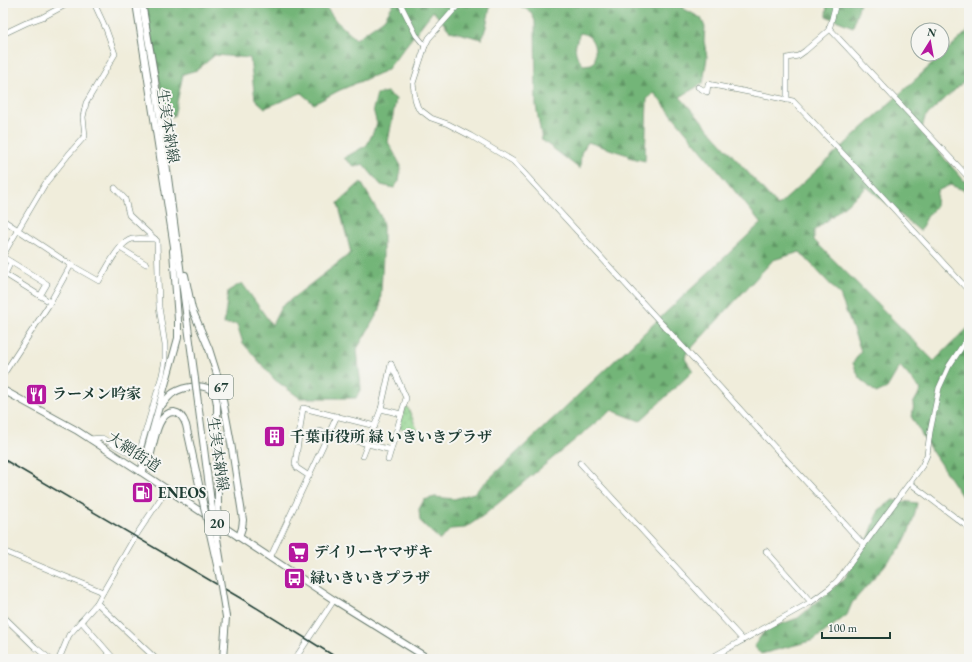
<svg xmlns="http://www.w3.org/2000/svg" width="972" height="662" viewBox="0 0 972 662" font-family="'EB Garamond','Noto Serif JP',serif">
<defs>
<pattern id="forest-firs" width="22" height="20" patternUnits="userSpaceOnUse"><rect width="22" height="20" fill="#73b578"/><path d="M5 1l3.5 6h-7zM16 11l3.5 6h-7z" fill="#5e9463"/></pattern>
<pattern id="park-dots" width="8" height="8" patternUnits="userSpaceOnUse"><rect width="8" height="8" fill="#8fd38c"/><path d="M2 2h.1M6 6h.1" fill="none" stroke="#74ac73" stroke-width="1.8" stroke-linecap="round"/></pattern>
</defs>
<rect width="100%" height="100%" fill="#f6f6f2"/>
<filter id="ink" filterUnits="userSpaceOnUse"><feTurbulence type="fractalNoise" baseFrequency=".025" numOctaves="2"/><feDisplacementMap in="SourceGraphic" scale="8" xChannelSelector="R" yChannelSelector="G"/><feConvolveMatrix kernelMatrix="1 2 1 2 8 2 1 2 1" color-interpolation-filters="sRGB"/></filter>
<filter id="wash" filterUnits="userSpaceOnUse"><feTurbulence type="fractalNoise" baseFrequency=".012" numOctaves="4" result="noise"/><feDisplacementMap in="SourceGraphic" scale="16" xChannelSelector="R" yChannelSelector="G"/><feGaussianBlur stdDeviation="0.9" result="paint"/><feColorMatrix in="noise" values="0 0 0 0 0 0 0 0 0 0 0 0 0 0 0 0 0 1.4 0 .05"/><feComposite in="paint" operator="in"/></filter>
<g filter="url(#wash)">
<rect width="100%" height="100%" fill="#f0eddb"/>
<g fill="url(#forest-firs)" stroke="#497956" fill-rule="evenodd">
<path d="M145,3H323L336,21L356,39L384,19L394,3H491L486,27L482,39L450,31L433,11L387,70L338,91L314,104L301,93L265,108L255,99L250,58L215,55L197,70L183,74L174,116L163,117L160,85Z"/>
<path d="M515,3H609L652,11L651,3H682L684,9L701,18L705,27L704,41L707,57L703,83L680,97L778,206L969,30V77L925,117L921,132L969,186V192L950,185L937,191L936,206L927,217L920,231L867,187L814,231V240L934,361L969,327V507L931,450L912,418L914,402L921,390L900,366L887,388L876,393L859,377L853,363L861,351L840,295L800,252L773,260L686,354L685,359L693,371L640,421L611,410L484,515L465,528L451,529L440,540L420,521L419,509L424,500L435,497L454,499L474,493L761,223L654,93L647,99L645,161L628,157V155L588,142L581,153L580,169L542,140L536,105L535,21L531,12ZM580,33C594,35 596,48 595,60L592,64L583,65C573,53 574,47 580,33Z"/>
<path d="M827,3H860L853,27L826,16Z"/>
<path d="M387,92L396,99L388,142L401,166L399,181L394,188L381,185L363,164L355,167L344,158L367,145L377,124L373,109L377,94Z"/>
<path d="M361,182L381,217L383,226V256L380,309L357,349L361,388L356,398H300L275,380L243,343L237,324H224L228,291L242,283L272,325L281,307L351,253L338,203Z"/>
<path d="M893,500L917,503C914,519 909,534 900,548L852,603L847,615L814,640L761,654L754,646L765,630L798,618L845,578L868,540L879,510Z"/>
</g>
<path fill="url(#park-dots)" stroke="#578860" d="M405,407L408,408L418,431L415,432L399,428Z"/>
</g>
<g filter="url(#ink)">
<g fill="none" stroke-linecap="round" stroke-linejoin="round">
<defs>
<g id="minor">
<path d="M400,3L416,35L425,46"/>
<path d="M460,3L429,38L425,46L413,83L415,99L418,108L431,118L448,124L471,136L513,161L864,545"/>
<path d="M829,28L969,178"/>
<path d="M3,33H5L26,23L43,17L69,3"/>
<path d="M698,87L707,92L708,84L793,101L849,160L969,291"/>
<path d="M787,100V58L798,56L805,51L829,30L836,3"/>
<path d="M3,220L71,265L99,281C107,269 118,243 132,239C140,238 147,239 155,239"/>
<path d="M120,248L146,264"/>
<path d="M3,255L45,184L69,154L85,136L83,117L86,103L115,54L106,29L94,3"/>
<path d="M3,257L47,284L40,296"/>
<path d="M11,262L5,274L50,302"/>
<path d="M3,375L48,306L71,265"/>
<path d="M381,409L401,414"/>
<path d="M319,431L391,450"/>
<path d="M89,439L102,438L132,455L138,454L140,450L162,375L165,360V345L159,307L157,241L129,215L125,199L115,188"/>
<path d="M363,456L381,409L391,364"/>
<path d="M388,460L406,398L391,364"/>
<path d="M580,463L743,640"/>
<path d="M309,476L297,468L295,464L303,408L375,426"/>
<path d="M910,483L969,528"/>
<path d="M3,551L103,592L97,603L69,635L59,659"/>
<path d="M766,551L811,602"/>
<path d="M270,558L337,416"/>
<path d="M103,592L133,540L167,489"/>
<path d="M97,603L156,659"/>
<path d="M3,616L35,647L50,659"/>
<path d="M81,621L114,659"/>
<path d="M295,659L334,600"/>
<path d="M416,659L421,654"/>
<path d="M709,659L811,602L830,588L838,580L922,466L927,455L930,432L939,388L949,366L969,336"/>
</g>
<g id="major">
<path d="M136,3L175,253"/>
<path d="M142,3L154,73L195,379"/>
<path d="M185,275L192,309L209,349L220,384L231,443L243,520L242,528L239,537"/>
<path d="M3,390L76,430L141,472L334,600L429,659"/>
<path d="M197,395L211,502"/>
<path d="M162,405C165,401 169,396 173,393C183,387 204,382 213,392C216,395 216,400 217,404L218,504"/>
<path d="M142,471C144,468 147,466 148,463C154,450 155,412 174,412C181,413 184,419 186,425L202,498"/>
<path d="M141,472L178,338V320L173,251"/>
<path d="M223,659L226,617"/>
</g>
</defs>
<use href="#minor" stroke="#687b6e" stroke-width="6"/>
<use href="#major" stroke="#687b6e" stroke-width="8"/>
<use href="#minor" stroke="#fff" stroke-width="5"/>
<use href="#major" stroke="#fff" stroke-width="6"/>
<path stroke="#1f3d34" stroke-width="1.5" d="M3,459L247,602L339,659"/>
<defs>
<g id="major-bridge">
<path d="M195,379L197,395"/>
<path d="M202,498L219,574L226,617"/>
<path d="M211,502L221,563"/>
<path d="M218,504L219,533"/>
</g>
</defs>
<use href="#major-bridge" stroke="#687b6e" stroke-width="8" stroke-linecap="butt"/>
<use href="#major-bridge" stroke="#fff" stroke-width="6"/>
</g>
</g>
<defs>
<symbol id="restaurant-square" viewBox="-11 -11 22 22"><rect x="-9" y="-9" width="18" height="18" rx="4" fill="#b5179e" stroke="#f6f6f2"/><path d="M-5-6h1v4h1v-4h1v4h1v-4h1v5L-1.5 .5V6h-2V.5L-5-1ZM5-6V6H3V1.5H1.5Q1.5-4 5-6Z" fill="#fff"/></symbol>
<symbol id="building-square" viewBox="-11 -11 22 22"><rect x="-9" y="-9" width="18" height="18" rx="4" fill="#b5179e" stroke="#f6f6f2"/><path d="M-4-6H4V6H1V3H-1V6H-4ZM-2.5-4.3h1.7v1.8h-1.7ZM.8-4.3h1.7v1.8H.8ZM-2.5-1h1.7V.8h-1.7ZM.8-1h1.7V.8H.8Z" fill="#fff"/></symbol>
<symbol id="fuel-square" viewBox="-11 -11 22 22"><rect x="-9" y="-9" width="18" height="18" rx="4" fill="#b5179e" stroke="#f6f6f2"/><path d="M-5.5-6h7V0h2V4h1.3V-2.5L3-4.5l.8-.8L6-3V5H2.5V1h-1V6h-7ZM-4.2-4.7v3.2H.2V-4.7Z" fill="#fff"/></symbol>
<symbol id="supermarket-square" viewBox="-11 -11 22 22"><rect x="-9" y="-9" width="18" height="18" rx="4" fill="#b5179e" stroke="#f6f6f2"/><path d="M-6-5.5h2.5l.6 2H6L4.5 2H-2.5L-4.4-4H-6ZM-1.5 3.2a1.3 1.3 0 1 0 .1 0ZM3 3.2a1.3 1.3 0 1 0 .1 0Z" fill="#fff"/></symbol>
<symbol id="bus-square" viewBox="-11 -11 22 22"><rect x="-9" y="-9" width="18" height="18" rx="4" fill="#b5179e" stroke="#f6f6f2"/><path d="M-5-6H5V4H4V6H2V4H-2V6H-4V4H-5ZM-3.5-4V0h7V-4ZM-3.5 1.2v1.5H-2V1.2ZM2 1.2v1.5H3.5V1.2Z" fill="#fff"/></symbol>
</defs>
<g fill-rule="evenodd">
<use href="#restaurant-square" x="24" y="382" width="25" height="25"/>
<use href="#building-square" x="262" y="424" width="25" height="25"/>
<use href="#fuel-square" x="130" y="480" width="25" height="25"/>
<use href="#supermarket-square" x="286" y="540" width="25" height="25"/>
<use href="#bus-square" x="282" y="566" width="25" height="25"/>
</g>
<g text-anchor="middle" stroke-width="4" stroke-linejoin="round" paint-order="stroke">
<g fill="#f6f6f2" stroke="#60746d" stroke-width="1">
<rect x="209" y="375" width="24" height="24" rx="3"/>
<rect x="205" y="511" width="24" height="24" rx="3"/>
</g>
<g font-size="14" font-weight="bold" fill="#1f3d34">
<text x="221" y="392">67</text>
<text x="217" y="528">20</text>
</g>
<g font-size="15" fill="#1f3d34" stroke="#f6f6f2">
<text transform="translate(168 126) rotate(81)" y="5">生実本納線</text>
<text transform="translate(134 452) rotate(33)" y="5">大網街道</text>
<text transform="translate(218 454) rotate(82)" y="5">生実本納線</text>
</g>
<g font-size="15" font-weight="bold" fill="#1f3d34" stroke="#f6f6f2" text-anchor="start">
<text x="52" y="399">ラーメン吟家</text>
<text x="290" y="442">千葉市役所 緑 いきいきプラザ</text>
<text x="158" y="498">ENEOS</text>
<text x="314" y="557">デイリーヤマザキ</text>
<text x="310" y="583">緑いきいきプラザ</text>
</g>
</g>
<rect width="972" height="662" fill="none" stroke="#f6f6f2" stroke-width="16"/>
<g transform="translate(930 42) rotate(11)"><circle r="19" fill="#f6f6f2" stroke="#a0aca6"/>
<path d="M0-3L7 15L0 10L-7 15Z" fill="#b5179e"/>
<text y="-6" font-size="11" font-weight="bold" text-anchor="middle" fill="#1f3d34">N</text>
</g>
<path d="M822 632v6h68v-6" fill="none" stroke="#1f3d34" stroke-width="2"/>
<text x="828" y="632" font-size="12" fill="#1f3d34" stroke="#f6f6f2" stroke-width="3" paint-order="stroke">100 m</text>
</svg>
